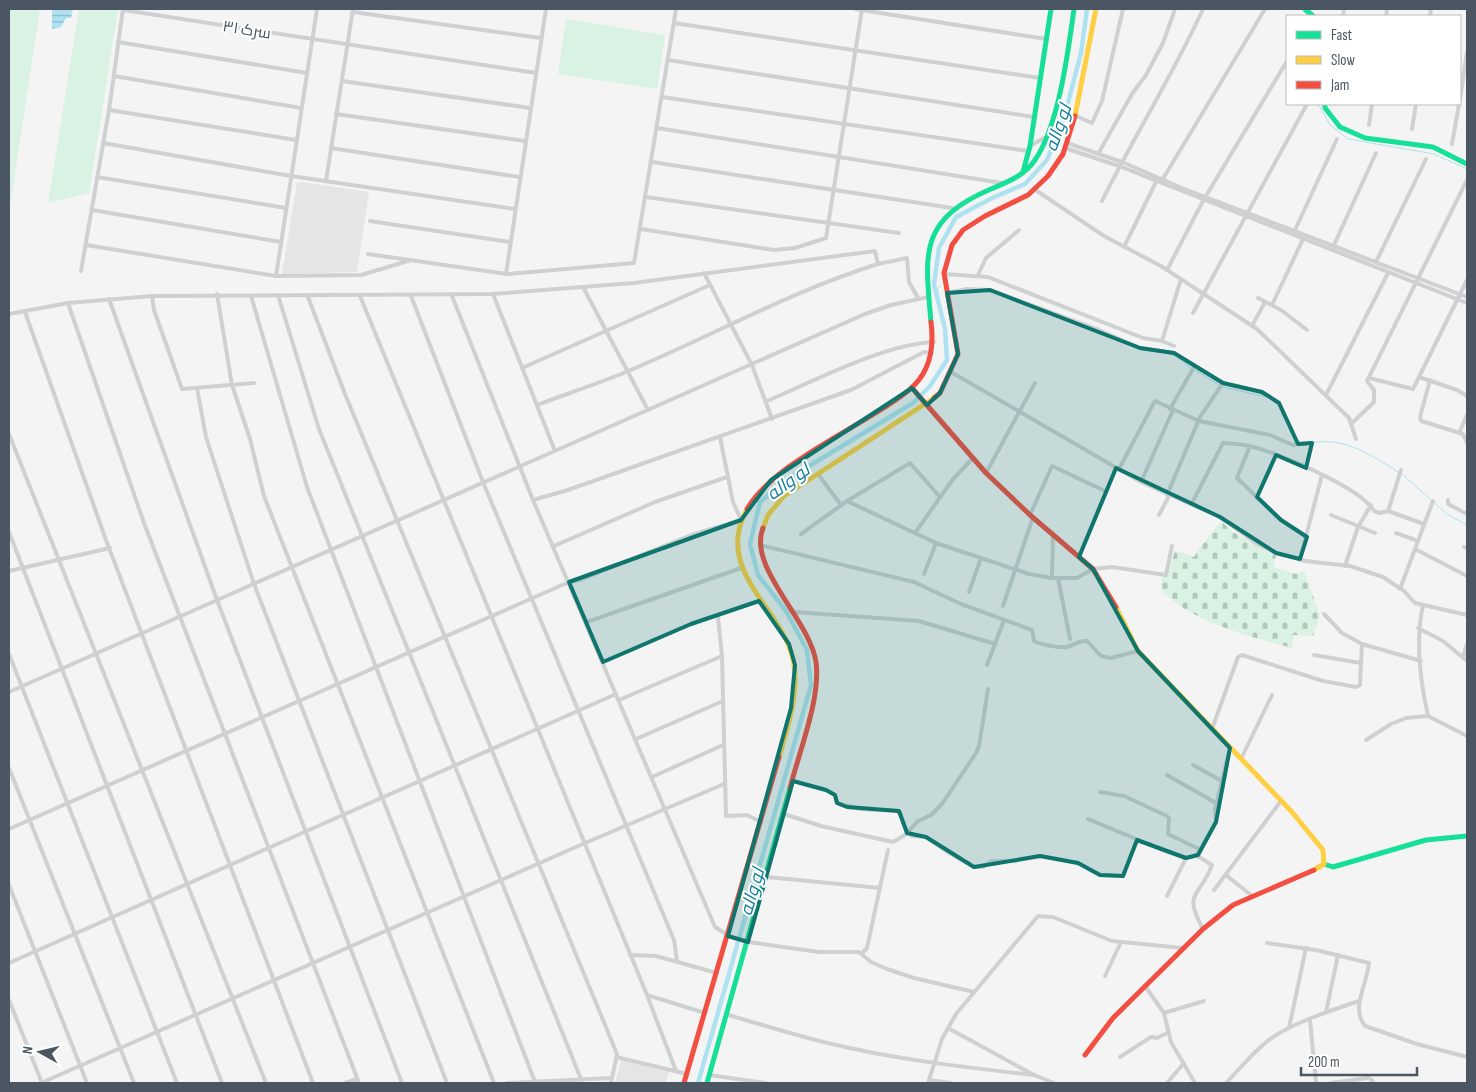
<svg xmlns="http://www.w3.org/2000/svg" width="1476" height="1092" viewBox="0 0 1476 1092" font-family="'Sofia Sans Condensed',Cairo,sans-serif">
<defs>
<pattern id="cemetery-stones" width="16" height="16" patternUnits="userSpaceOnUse" patternTransform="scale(1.25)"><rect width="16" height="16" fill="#d9f2e3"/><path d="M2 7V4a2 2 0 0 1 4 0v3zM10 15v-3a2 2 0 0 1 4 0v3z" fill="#b2c7bb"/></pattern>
<pattern id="water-rules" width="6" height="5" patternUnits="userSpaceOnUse" patternTransform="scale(1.25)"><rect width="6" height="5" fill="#aee2f0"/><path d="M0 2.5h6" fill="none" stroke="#90bac6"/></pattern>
</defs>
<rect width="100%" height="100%" fill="#f4f4f4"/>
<g fill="#e6e5e6">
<path d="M301,182L369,192L357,272L282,274L297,183Z"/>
<path d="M621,1060L669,1072L665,1083H615Z"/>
</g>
<path fill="url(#cemetery-stones)" d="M1222,522L1233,532L1276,556L1273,567L1296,574L1304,571L1320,616L1313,636L1293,635L1292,648C1246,635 1197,624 1161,591L1162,577L1168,576L1175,550L1194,557C1202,544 1211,535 1219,523Z"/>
<g fill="#d9f2e3">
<path d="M9,9H40L10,206H9Z"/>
<path d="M79,9H118L89,193L48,203Z"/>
<path d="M566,19L665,35L657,89L558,74Z"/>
</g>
<path fill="url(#water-rules)" d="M52,9H73L71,18H66L61,27L52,29Z"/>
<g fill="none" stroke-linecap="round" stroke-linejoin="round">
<g stroke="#aee2f0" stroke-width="1">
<path d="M1301,9L1308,16"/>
<path d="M1318,104L1330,125L1348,139L1434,154L1467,169"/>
<path d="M936,292L940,286"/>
<path d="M1073,322L1139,349"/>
<path d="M1165,353L1176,356L1191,368"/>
<path d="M1195,370L1219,385"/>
<path d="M1223,387L1267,397"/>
<path d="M1312,443C1344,436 1373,456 1398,472"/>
<path d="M1402,474L1447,514L1467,525"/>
</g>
<path stroke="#aee2f0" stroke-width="4.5" d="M698,1083L811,685L807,650L786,611L758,575L750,544L760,502L786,480L913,403L930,386L947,360L945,329L934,284L939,248L956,217L992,198L1025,184L1047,160L1064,118L1081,53L1087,9"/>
<g stroke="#ced0d2" stroke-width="4">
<path d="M855,9L1046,39"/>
<path d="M123,10L536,73"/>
<path d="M353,12L541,38"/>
<path d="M1343,16L1344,9"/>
<path d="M1386,16L1387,9"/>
<path d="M1430,16L1431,9"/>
<path d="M674,23L1040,78"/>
<path d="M118,42L307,73"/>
<path d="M668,60L1034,117"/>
<path d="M114,76L301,108"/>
<path d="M342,81L530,108"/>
<path d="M662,97L1028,151"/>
<path d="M1460,99L1467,52"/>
<path d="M109,110L296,140"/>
<path d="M336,114L525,141"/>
<path d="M1076,116L1092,123L1102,101L1123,9"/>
<path d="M1369,125L1372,104"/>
<path d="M657,128L1002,183"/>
<path d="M1412,129L1416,104"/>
<path d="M103,143L291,176L515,209"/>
<path d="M1067,143L1122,162L1182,188L1467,297"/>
<path d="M1452,144L1459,104"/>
<path d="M1030,146L1044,138"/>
<path d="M331,148L519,177"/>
<path d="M1065,148L1119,166L1467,303"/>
<path d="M1098,154L1132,94L1146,75L1163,43L1175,9"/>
<path d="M652,162L952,208"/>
<path d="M97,177L286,208"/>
<path d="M326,181L353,9"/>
<path d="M1161,182L1265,9"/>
<path d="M1034,189L1104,236L1161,266L1257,329L1349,418L1356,439"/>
<path d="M646,197L899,233"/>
<path d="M1102,201C1134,136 1173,75 1203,9"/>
<path d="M92,210L281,242"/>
<path d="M370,221L510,242"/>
<path d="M641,229L774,250L795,248L826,238L862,9"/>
<path d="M1295,230L1337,139"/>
<path d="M86,245L276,276L361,275L408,261"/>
<path d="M1334,245L1376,153"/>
<path d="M1124,247L1156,182"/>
<path d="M368,254L507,274L634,263L676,9"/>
<path d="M1376,262L1426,159"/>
<path d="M1167,270L1203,201L1287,61"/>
<path d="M81,271L109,110L123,9"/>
<path d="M704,273L752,365L772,419"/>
<path d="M506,274L546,9"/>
<path d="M944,274L988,277L1143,338L1162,341L1174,346"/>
<path d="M978,275L986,258L1019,230"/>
<path d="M276,276L317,9"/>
<path d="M583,287L648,410"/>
<path d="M947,293L967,289L990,290L1099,330L1140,348L1174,353L1223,383L1262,392L1279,403L1298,444"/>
<path d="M217,294L232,385L250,439L264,496L494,1083"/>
<path d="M493,294L555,451"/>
<path d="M278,295L319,429L581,1079"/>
<path d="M152,296L154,310L182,389L254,383"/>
<path d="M251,296L307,487L535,1082"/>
<path d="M360,296L647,995L676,1071"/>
<path d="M411,296L483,482L674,940L677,961"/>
<path d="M452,296L533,500L715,927L731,937L748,942L819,952H859L871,962L887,969L914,978L974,992"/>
<path d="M308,297L345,394L617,1054L611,1083"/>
<path d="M1258,298L1281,310L1307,330"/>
<path d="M109,299L217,600L402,1083"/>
<path d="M68,303L144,523L359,1083"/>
<path d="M1272,305L1303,239"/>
<path d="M25,312L106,540L313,1083"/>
<path d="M1193,313L1307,104"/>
<path d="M9,314L68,303L152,296L493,294L634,283L875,251L878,264L907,258L909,282L918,298"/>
<path d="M1252,326L1265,302"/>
<path d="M1162,341L1181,279"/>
<path d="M522,368L710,285"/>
<path d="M951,372L1141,482L1220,517L1257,544L1276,553L1305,561L1350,566L1383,577L1404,591L1415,603L1467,615"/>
<path d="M1419,377L1457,390L1467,396"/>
<path d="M1369,378L1413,389L1467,280"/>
<path d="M1430,380L1420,417L1421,421L1463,434L1467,443"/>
<path d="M197,388L206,437L254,584L447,1083"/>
<path d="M1326,395L1388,273"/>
<path d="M767,401C814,381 884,344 934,342"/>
<path d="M537,405C566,394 597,384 626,372C710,337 791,291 878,264"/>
<path d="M1170,409L1194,367"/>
<path d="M1352,423L1374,402V390L1367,381L1467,180"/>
<path d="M1459,433L1467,415"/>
<path d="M9,434L266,1083"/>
<path d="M1250,446L1237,478L1281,520L1307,537"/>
<path d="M1119,469L1155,401L1199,421L1270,435L1293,445L1312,443L1306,468"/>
<path d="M986,473L1035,383"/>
<path d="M818,474L841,505"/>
<path d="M1141,482L1173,410"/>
<path d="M1167,495L1200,417L1223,383"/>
<path d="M1257,497L1276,455"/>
<path d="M533,500L568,490L851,390L924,352L932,353"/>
<path d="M1448,500V504L1467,514"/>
<path d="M847,501L936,543L1029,574L1052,578H1077L1093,569L1112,567L1166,575L1172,546"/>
<path d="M1192,503L1223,443C1231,444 1241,444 1249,446C1275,451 1363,489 1374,511L1380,513L1388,511L1424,524"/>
<path d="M1388,511L1401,470"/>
<path d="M1030,515L1052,466L1105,491"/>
<path d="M1159,515L1169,496"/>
<path d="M1331,515L1375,533"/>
<path d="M9,532L222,1083"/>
<path d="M915,533L953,479L973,458"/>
<path d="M1396,533L1418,541"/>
<path d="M801,534L847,501L910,463L940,497"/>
<path d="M760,545L914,582L961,604L1032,630L1034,641C1042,645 1058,648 1067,647C1075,645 1079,640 1087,641L1101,656L1111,658L1138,651"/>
<path d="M554,546L655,502L727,477"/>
<path d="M1464,547L1467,548"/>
<path d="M1415,549L1467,576"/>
<path d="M1079,557L1116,468"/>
<path d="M1300,559L1322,475"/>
<path d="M1345,566L1358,527L1371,505"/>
<path d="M9,571L110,548"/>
<path d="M924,574L936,543"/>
<path d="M1052,578L1053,534"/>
<path d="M1058,578L1070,639"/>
<path d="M1400,589L1433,501"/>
<path d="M969,592L981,558"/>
<path d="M1423,605C1415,641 1420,680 1428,716L1467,736"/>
<path d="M1003,606L1033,517"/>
<path d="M795,612L919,621L995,644"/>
<path d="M1324,614L1342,633L1362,644L1421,661"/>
<path d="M718,617L722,656L726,816L747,815L761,822"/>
<path d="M587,622L741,568"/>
<path d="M1418,628L1443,641L1467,661"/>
<path d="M9,654L177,1083"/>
<path d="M1314,655L1361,663"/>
<path d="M1463,657L1467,644"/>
<path d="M603,662L691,624L759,601"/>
<path d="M987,665L1004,620"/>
<path d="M9,692L865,314L891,305L928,297"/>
<path d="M619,700L722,656"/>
<path d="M1212,729L1238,657L1242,655L1323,681L1356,687L1360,685L1362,644"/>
<path d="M636,739L723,701"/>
<path d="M1366,740L1391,724L1406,718L1428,716"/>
<path d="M1241,759L1272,695"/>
<path d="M1193,765L1222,781"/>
<path d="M9,768L134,1083"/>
<path d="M1167,775L1216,803"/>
<path d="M652,777L723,745"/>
<path d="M793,781L826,790L835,795L837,803L860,809L896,811L900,813L907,833L912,836L926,837L949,853L974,867H983L992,861H1015L1040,856L1078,863L1100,875L1123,876L1137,840"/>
<path d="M1100,792L1124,796L1167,816L1169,819L1168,834L1199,849"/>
<path d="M784,814L821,826L893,842L905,835L918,821L931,815L942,804L976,753L979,746L988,689"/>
<path d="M1088,819L1165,851L1186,858L1198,855"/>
<path d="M9,829L569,582L580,580L691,535L741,520L733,502L720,437"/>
<path d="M1226,875L1252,896"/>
<path d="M767,877L880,888"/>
<path d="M9,885L87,1083"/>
<path d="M1214,890L1281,801"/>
<path d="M1167,896L1186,858"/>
<path d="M1203,929C1182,891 1200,898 1212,865L1199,857L1198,853L1216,822L1215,809L1230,748"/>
<path d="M1267,943L1316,950L1369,963C1368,982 1350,1008 1365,1026L1417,1044L1467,1057"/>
<path d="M862,953L867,948L888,850"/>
<path d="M630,955L656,956L717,973"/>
<path d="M9,963L616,694"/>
<path d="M1105,976L1121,942"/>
<path d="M1145,986L1164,1013L1171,1042L1195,1083"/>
<path d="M647,995L705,1013"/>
<path d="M9,1000L42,1083"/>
<path d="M1326,1012L1338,955"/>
<path d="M1164,1013L1204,1001"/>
<path d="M728,1015C767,1026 806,1039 845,1047C908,1061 971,1068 1034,1075"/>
<path d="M1310,1020L1316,1083"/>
<path d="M948,1028L1034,1075L1054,1083"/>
<path d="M1289,1028L1306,948"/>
<path d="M616,1057L687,1074"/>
<path d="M1120,1057L1151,1037L1157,1038L1167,1033"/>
<path d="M709,1075L766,1083"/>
<path d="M929,1080L951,1083"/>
<path d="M41,1083L585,843L724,784"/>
<path d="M345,1083L357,1079"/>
<path d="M507,1083L612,1078"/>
<path d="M928,1083L942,1039L956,1014L1038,916L1053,917L1112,941L1182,948"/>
<path d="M1167,1083L1184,1063"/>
<path d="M1226,1083C1241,1068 1255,1049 1273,1037C1296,1022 1332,1010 1359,1001"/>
<path d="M1330,1083L1368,1078L1372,1080L1373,1083"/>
</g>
<g stroke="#16e098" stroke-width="5">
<path d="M1305,9L1313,16"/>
<path d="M1325,104V108L1340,127L1365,138L1433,147L1467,164"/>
<path d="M1023,172L1030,146L1051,9"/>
<path d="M931,322C925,254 918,220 991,189C1008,182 1025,175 1035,160C1059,125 1068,52 1074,9"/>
<path d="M1324,864L1333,867L1426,840L1467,836"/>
<path d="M707,1083L790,788"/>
</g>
<g stroke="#ffcf43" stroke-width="5">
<path d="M1075,116L1096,9"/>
<path d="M747,509C713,570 781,607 793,659C800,690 788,727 779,757"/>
<path d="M763,528L768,515L784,496L934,398"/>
<path d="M1116,607L1138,651L1292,812L1323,850L1324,864L1314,870"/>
</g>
<g stroke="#f24e42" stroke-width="5">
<path d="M912,388L986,473L1030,515L1093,569L1116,607"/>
<path d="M934,398L940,393L958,354L944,273L952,245L963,230L985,216L1028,195L1048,176L1063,154L1075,116"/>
<path d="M747,509C771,468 842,435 882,409C899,398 918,387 926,368C933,353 933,338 931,322"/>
<path d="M763,528C747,567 810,620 816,662C821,698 799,752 790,788"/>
<path d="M1085,1055L1113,1018L1203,929L1233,905L1314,870"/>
<path d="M684,1083L779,757"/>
</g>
</g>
<path fill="#0f766e" fill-opacity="0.2" stroke="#0f766e" stroke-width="4" stroke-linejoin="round" d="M990,290L1140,348L1174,353L1223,383L1262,392L1279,403L1298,444L1312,443L1306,468L1276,455L1257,497L1281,520L1307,537L1300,559L1276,553L1220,517L1116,468L1079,557L1093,569L1138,651L1230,748L1216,822L1198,855L1186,858L1137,840L1123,876L1100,875L1078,863L1040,856L974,867L926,837L907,833L899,811L847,807L837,803L835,795L826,790L793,781L748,942L728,936L791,708L795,665L789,644L759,601L691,624L603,662L569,582L741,520L771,480L912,388L927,405L940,393L958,354L947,293Z"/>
<g text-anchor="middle" stroke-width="4" stroke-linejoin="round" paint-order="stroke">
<g font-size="16" fill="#4a5661" stroke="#fff">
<text transform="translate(247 29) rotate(9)" y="6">سرک ۳۱</text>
</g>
<g font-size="18" font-style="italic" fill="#0c7c9b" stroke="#fff">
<text transform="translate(1058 128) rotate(-71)" y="6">لو واله</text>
<text transform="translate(788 482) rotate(-36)" y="6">لو واله</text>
<text transform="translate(752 892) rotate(-74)" y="6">لو واله</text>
</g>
</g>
<rect width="1476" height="1092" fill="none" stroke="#4a5661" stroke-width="20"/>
<rect x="1286" y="15" width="175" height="90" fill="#ffffff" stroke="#b7bbc0"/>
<rect x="1296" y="31" width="25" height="8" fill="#16e098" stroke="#b7bbc0"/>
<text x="1331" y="40" font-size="15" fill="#4a5661">Fast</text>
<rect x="1296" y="56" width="25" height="8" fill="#ffcf43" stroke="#b7bbc0"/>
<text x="1331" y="65" font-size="15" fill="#4a5661">Slow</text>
<rect x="1296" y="81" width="25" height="8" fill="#f24e42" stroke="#b7bbc0"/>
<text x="1331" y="90" font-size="15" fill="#4a5661">Jam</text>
<g transform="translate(40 1052) rotate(278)" stroke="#ffffff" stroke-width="4" paint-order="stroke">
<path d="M0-4L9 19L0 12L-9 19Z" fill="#4a5661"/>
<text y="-8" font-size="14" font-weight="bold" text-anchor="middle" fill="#4a5661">N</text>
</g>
<path d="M1301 1067v8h116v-8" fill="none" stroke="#4a5661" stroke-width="2.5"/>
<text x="1308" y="1067" font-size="15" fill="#4a5661" stroke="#ffffff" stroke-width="4" paint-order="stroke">200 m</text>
</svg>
